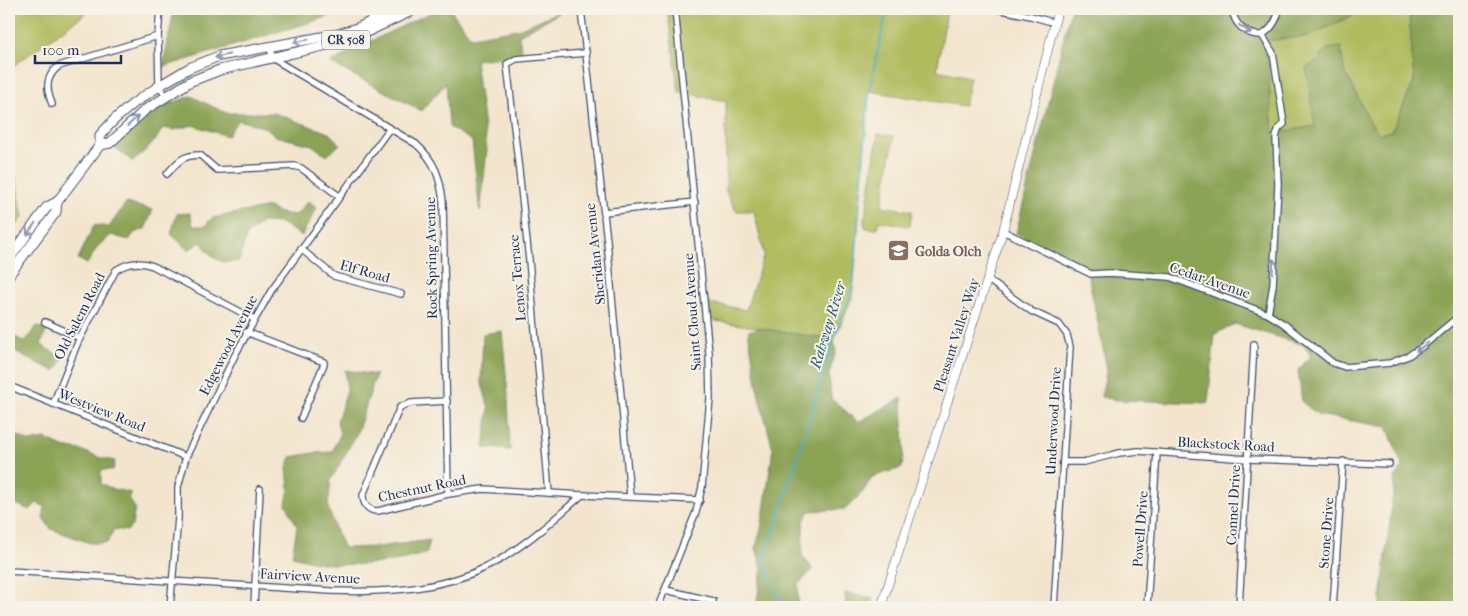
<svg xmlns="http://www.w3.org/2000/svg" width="1468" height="616" viewBox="0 0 1468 616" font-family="'IM FELL French Canon',serif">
<rect width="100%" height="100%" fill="#f7f3e8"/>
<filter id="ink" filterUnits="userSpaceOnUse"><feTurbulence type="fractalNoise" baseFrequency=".02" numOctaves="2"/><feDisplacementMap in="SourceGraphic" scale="10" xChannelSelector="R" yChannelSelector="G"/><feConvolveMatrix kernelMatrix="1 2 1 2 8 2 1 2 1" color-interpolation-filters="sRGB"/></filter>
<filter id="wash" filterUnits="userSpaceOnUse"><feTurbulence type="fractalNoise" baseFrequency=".0096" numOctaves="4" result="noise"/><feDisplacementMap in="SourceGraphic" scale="20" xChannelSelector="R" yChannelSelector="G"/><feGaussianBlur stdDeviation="1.12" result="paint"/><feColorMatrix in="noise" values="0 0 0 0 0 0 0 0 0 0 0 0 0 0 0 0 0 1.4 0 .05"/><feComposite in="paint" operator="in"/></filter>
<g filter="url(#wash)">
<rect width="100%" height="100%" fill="#f3e5cd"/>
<g fill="#afbb5d" stroke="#65755e">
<path d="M9,9H92L9,69Z"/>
<path d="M667,9L947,10L937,70L970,77L964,106L869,91L852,298L834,340L710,320L709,303L746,310L764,254L754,211H736L726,192V101L679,92Z"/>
<path d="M1362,9H1409L1414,82L1392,131L1379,134L1370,122L1344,70L1341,47L1327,49L1320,59L1307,68L1316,126L1273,133L1265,41L1309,36L1357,13Z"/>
<path d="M878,134L894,136L882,206L912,211L910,226L879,221L877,229L866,228L864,224Z"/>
<path d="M9,142L23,217L9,236Z"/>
</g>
<g fill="#8ba354" stroke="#536959">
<path d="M174,9H354L163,67Z"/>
<path d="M438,9H450L471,37L518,29L566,9L519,35L522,55L475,60L487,150L480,212L472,141L449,127L446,83L422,111L330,63L365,44Z"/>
<path d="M1071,9H1362L1357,13L1309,36L1266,41L1273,133L1315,126L1306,68L1320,59L1327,49L1341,47L1344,70L1370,122L1379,134L1392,131L1414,82L1409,9H1459V607H1380L1395,478L1403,467L1387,427L1318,415L1302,402L1298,370L1311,356L1304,345L1235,324L1215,334L1208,403L1116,400L1101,397L1107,369L1088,274L1016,233Z"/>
<path d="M191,96L226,113H274L329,133L340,144L327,156L312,145L275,136L267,128L238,120L227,136L193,125L174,130L163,128L155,141L133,162L113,146L140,121L166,105Z"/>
<path d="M308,201L317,207L302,236L281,223L262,222L247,235L239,261C218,265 212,258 201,242L188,250L171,234L177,214L190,213L193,226H205L212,218L269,207L279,213L296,215Z"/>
<path d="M126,203L153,210L145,229L134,233L129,240L111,235L98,246L87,264L78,259L94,225L109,227Z"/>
<path d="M37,326L47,329L41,344L47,349L64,358L55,371L26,358L9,347V334L25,342Z"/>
<path d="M760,328L834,340L836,351L829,374L831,398L858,422L902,398L904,448L902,468L872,477L863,492L846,509L810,511L804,521L802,555L813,570L798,584V607H756L762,568L756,548L762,524L773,449L759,396L748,331Z"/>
<path d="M502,331L508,395L510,450L484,448L489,408L481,381L483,334Z"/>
<path d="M345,370L376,375L357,433L331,480L328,507L336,531L344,548L378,547L430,540L427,553C396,563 362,566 330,564C318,563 305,559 292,556L297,526L286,504L289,489L287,468L291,457L313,453L332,452L340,435L337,421L347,390Z"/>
<path d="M9,431L30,442L45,439L63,447L80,450L101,458L115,461L113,470H101V484L113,489L132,493L129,499L135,508L132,526L127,531L114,529L107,543H90L51,529L43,518L45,507L37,503L30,510L9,501Z"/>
<path d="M845,593L873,598L871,607H846Z"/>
</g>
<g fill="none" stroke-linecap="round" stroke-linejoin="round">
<path stroke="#3fabbd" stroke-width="2" d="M783,607L764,562L834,340L853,288L869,91L887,9"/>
</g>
</g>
<g filter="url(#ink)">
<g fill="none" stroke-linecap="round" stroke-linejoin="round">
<defs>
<g id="street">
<path d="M160,9L158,36L159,86L166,96"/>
<path d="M581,9L607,241L630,496"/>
<path d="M997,9L1031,16L1055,23"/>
<path d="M1232,9C1234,24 1246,36 1262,35L1273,53L1284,124L1279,128L1276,137L1278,185L1273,285L1268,314"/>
<path d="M1262,35C1271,30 1278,19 1279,9"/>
<path d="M270,47L272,58L416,144C435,161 440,177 443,201L448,494"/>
<path d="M52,104C46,89 45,77 59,66L158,36"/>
<path d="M167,174C178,161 183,155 200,155L217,170L294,166L301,168L339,196"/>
<path d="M604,212L695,202"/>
<path d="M1003,231L1091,274L1110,273L1170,277L1268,314L1284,324L1333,363L1345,367L1390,363L1408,356L1423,346L1459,316"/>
<path d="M301,249L334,276L401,294"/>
<path d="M987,279L1031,311L1059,324L1067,335L1070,347L1054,607"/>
<path d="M45,322L80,338"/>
<path d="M246,332L324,362V364L301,418"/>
<path d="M9,386L186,457"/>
<path d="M447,401L411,403L400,407L363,495C363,504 368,511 378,511L448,494L483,489L582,495L700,500"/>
<path d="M53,404L78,342L116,270C128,262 140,261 153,266L254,319"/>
<path d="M1063,462H1084L1119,453L1139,451L1248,459L1389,464"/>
<path d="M549,493L529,260L507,64L516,59L586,53"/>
<path d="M9,571L331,591C389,593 450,590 501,559C530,541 556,518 582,495"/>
<path d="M666,590L713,601"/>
<path d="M170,607L178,518V487L186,457L235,355L271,291L390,128"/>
<path d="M254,607L260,489"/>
<path d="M658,607L696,512L702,487L710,398L709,353L675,9"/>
<path d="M1147,607L1157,452"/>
<path d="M1239,607L1254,344"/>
<path d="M1333,607L1343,461"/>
</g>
<path id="secondary" d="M881,607L1003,231L1058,9"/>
<g id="primary">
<path d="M100,145L110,143L145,110L191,81L220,70L336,43L358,36L416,9"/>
<path d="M9,259L47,207L57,202L100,145V135L115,119L134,103L159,86L189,68L219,56L338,34L360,27L396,9"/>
<path d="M9,275L56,212L57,202"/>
</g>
</defs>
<use href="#street" stroke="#3b4a6f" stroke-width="8"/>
<use href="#secondary" stroke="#3b4a6f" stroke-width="9"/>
<use href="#primary" stroke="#3b4a6f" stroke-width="11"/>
<use href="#street" stroke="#fff" stroke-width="5.5"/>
<use href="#secondary" stroke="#fff" stroke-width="8"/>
<use href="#primary" stroke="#fff" stroke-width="9"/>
</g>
<defs><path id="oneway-shaft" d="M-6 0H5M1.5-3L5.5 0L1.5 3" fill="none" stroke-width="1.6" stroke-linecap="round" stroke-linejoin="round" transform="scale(1.25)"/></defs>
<g stroke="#8d97ae">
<use href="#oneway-shaft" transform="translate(1245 29) rotate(33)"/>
<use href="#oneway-shaft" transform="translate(301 41) rotate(169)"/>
<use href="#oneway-shaft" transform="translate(222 56) rotate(166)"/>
<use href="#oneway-shaft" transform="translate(133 121) rotate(-42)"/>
<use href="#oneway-shaft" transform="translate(31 229) rotate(126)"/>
<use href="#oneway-shaft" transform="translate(1273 266) rotate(-87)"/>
<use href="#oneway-shaft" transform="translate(1422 347) rotate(144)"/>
</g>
</g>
<defs>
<symbol id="school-square" viewBox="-11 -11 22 22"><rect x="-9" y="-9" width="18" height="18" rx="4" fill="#8d6e63" stroke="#f7f3e8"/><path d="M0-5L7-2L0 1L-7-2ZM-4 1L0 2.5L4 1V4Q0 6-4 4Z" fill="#fff"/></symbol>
</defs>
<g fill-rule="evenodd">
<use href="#school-square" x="886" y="238" width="25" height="25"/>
</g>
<g text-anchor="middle" stroke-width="4" stroke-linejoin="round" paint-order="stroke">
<rect fill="#f7f3e8" stroke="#5d6a87" stroke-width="1" x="322" y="30.5" width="48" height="19" rx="4"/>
<g font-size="12" font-weight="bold" fill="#1b2f5e">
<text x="346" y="44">CR 508</text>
</g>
<g font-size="14" font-weight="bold" fill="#785e54" stroke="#f7f3e8" text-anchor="start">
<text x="915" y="256">Golda Olch</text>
</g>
<g font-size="14" fill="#1b2f5e" stroke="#f7f3e8">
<text transform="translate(595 254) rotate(-96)" y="5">Sheridan Avenue</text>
<text transform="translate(431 258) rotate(-91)" y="5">Rock Spring Avenue</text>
<text transform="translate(365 271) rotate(16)" y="5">Elf Road</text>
<text transform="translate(517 278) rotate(-95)" y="5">Lenox Terrace</text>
<text transform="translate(1210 280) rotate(19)" y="5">Cedar Avenue</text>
<text transform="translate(692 312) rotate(-94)" y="5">Saint Cloud Avenue</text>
<text transform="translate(79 316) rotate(-63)" y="5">Old Salem Road</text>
<text transform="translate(956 335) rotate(-72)" y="5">Pleasant Valley Way</text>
<text transform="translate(228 345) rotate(-63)" y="5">Edgewood Avenue</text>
<text transform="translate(102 410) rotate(22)" y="5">Westview Road</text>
<text transform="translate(1053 421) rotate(-87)" y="5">Underwood Drive</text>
<text transform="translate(1226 444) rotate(3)" y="5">Blackstock Road</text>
<text transform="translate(422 488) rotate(-12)" y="5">Chestnut Road</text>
<text transform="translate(1233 505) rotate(-87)" y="5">Connel Drive</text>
<text transform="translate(1140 529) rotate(-86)" y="5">Powell Drive</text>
<text transform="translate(1326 533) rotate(-86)" y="5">Stone Drive</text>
<text transform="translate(310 576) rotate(3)" y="5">Fairview Avenue</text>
</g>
<g font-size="15" font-style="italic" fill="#285a7f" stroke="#f7f3e8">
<text transform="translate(828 325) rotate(-73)" y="5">Rahway River</text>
</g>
</g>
<rect width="1468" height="616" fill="none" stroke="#f7f3e8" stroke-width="30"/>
<path d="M35 55v8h86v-8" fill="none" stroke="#1b2f5e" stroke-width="2.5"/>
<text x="42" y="55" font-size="15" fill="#1b2f5e" stroke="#f7f3e8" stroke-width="4" paint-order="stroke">100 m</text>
</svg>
